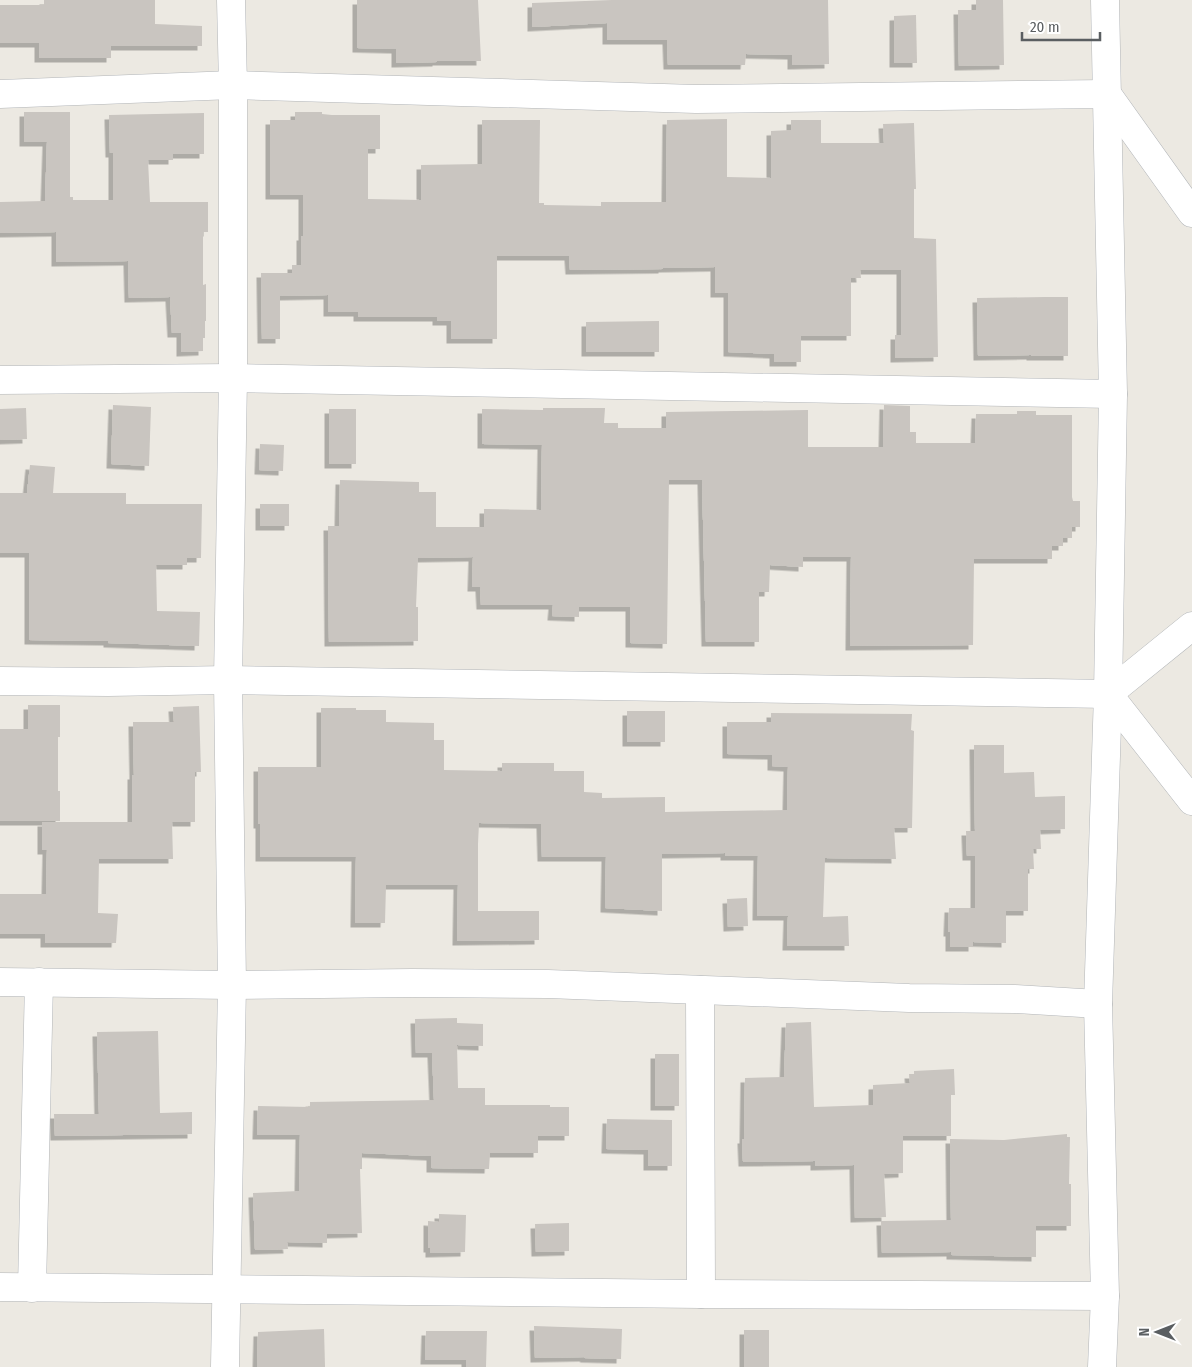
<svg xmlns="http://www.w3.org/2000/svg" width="1192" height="1367" viewBox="0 0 1192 1367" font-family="'Fira Sans Condensed',sans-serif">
<defs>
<filter id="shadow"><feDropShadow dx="-4.5" dy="4.5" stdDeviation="0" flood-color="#0004"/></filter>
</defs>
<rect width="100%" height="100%" fill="#ece9e2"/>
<g fill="#c9c5c0" filter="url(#shadow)">
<path d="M44,0H155V24L202,26V46H111V58H39V43H0V5H44Z"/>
<path d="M357,0H478L481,61H437V62L396,63V49L357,48Z"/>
<path d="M612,0H828L829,64L792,65V55L746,54L745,65H668L667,40H607V23L532,27V3Z"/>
<path d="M976,0H1003L1004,65L959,66L958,10H976Z"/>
<path d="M916,15L917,63H894V16Z"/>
<path d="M24,112H70V197H73V200H113V153H110L109,115L204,113V154H173V160H148L150,202H208V232H203V285L206,284V321H205V338H203V351L181,352V333H172L170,297L129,298L128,261L56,262V232L0,233V202L45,201L47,142H24Z"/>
<path d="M295,112H322V114L332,115H380V149H368V199L421,200V165L482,164V120H540L539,203H544V205L601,206V202H666L667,120L727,119V177L771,178V131L791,130V120H821V143H884L883,124L914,123L916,189H914V238L936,239L938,357L895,358V335H901V270H860L861,278H851V336H801V362H774V354L728,352V293H715V267L663,268V269L570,270L569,256H497V339H451V321H437V317H358V312H328V295L280,296V339H262L261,273H292V265H301V236H303V195H270V120H295Z"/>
<path d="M1046,297H1068V356H1031V355L978,356L977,298Z"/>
<path d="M659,321V352H586V322Z"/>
<path d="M113,405L151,407L149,466L111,464Z"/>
<path d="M884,405L910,406V432H916V443H975L976,414H1017V411H1036V415H1072V497L1073,501H1080V527H1072V538H1063V546H1052V559H974L973,645L850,646L851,557H803V567L770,565L769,592H759V642H706L702,480H669L667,644L630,643V607H579V617L552,616L553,605H481L480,587H472L473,557L418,558L416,607H418V641L329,642L328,526H339L340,480L419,482V492H436V527H484V509L541,510L542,445L482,444V409L543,410V408H605L604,423H618V428H666V412L808,410V447H883Z"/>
<path d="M26,408L27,439L0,440V409Z"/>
<rect x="329" y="409" width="27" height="55"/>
<path d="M260,444L284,445L283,471L259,470Z"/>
<path d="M30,465L55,467L53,493H126V504H202L201,558H187V565H156L157,611L200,612L199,646L108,643V641L29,640V553H0V493H27Z"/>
<rect x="260" y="504" width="29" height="22"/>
<path d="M28,705H60V737H58V791H60V821H0V729H28Z"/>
<path d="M199,706L201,772H195V822H172L173,859H99L98,913L118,914L116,943H45V934H0V894H46L47,850H42V822H132V775H134L133,722H174L173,707Z"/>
<path d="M321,708H356V710H386V722L434,723V740H444V770L502,771V763H554V771H584V792L602,793V798L665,797V812L787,810L788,767L772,766V755L727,754V722H771V713L912,714L911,730L914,731L912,828H894L896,859L825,858L823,917L848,916L849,946H787L788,916H757L758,856H725V853L662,854V911L605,908L606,857H542L541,824L479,823L478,844V911H539V940L457,941L458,885H386L385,923H355L356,857H260V824H258V767H321Z"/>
<rect x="627" y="711" width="38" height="31"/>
<path d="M974,745H1004V773L1034,772L1035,797L1065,796V829L1040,830L1041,849H1033L1034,869H1028V911H1006V943L973,942V947H950V932H948L949,908H975V856H967L966,831H975Z"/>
<path d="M747,898L748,926L728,927L727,899Z"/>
<path d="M457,1018V1023L483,1024V1046L457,1045L458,1088H485V1105H550V1107H569V1136H538V1153H490L489,1169L431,1168V1156L362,1153V1169H360L362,1233L327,1234V1243L287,1242L288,1249L255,1250L253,1193L299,1191L300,1135H257L258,1106L310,1107V1102L434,1100L432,1053H416L415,1019Z"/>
<path d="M811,1022L814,1107L873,1105V1085L910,1083L909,1074H914V1071L954,1069L955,1095H951V1136H903V1173L884,1174L886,1217L855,1218L854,1165L815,1166V1161L743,1162L742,1139H744L745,1078L784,1077L786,1023Z"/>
<path d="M158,1031L160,1113L192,1112V1134L55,1136L54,1114H99L97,1032Z"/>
<rect x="655" y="1054" width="24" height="52"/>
<path d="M607,1119L672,1120V1166H648V1150L606,1149Z"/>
<path d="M1067,1134V1137H1070L1069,1184H1071V1226H1036V1257L951,1255V1252L882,1253L881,1221L951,1220L950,1139L1004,1140Z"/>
<path d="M439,1214L466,1215L465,1252L430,1253V1248H428V1221L439,1222Z"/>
<path d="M569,1223V1251L536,1252L535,1224Z"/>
<path d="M534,1326L622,1329L621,1359L584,1358L585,1357L535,1358Z"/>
<path d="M324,1329L325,1367H257L258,1332Z"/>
<rect x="744" y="1330" width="25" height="37"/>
<path d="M426,1331H487L486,1367H466V1360H425Z"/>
</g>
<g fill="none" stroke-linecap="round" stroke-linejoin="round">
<defs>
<g id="street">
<path d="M0,94L233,85L696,99L1107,94L1192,213"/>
<path d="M0,380L233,378L1113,394"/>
<path d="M0,681L108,682L228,680L1108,694L1192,626"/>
<path d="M1108,694L1192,801"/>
<path d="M0,982L232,985L412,983L548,984L909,998L1015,999L1098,1004"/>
<path d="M700,990L701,1294"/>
<path d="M0,1287L701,1294L1105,1296"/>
<path d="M32,1288L39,982"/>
<path d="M225,1367L232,985L228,680L233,378V85L231,0"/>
<path d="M1102,1367L1105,1296L1098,1004L1108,694L1113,394L1105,0"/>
</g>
</defs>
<use href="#street" stroke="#b2b5b8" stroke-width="29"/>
<use href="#street" stroke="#fff" stroke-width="28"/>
</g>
<g transform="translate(1157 1332) rotate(270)" stroke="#ffffff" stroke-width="4" paint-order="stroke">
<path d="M0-4L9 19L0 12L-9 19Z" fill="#5a5e61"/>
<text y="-8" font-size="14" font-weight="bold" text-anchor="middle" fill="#5a5e61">N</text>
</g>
<path d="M1022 32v8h78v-8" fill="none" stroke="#5a5e61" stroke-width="2.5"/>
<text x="1030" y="32" font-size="15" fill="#5a5e61" stroke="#ffffff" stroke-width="4" paint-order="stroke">20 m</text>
</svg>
